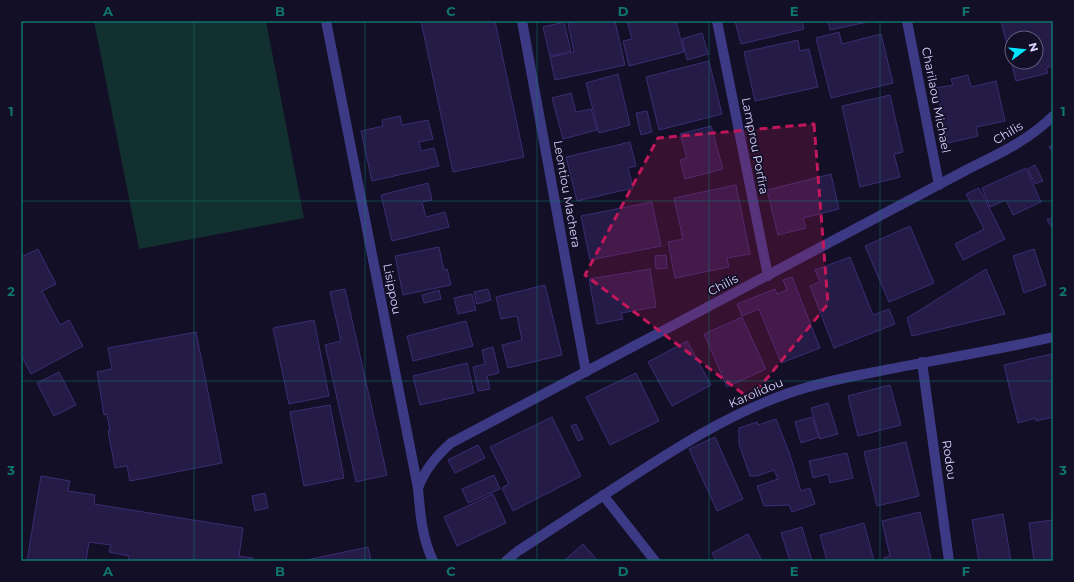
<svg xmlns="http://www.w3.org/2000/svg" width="1074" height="582" viewBox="0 0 1074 582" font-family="Montserrat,sans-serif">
<rect width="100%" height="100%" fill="#130f26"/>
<path fill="#12302f" d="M94,21H266L304,218L139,249Z"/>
<g fill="#241b47" stroke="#3b2d73" fill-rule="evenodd">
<path d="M421,21H495L524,157L453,172Z"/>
<path d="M578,21H615L625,65L555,80L550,57L574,52L568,23Z"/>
<path d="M627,21H676L684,52L629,66L623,41L632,39Z"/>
<path d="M735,21H802L804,29L741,44Z"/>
<path d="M828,21H872L830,30Z"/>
<path d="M1001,21H1053V66L1046,68L1048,73L1016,81ZM1012,38H1036V62H1012Z"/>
<path d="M564,22L571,51L550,56L543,27Z"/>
<path d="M839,32L842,44L881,34L893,83L831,98L816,38Z"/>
<path d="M702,33L708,54L687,60L682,39Z"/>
<path d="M798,40L800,51L809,49L818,87L755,101L744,52Z"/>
<path d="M709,61L722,114L659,130L646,77Z"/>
<path d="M618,74L630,125L599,133L586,83Z"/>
<path d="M968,75L971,87L996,81L1005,121L976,127L978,136L948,143L936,88L953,85L951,79Z"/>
<path d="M571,93L576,112L591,109L597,130L563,139L552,98Z"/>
<path d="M890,95L903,152L894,154L900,177L860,187L842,106Z"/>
<path d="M647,111L652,132L641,135L636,113Z"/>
<path d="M400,116L402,125L428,120L433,139L419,142L421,151L434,148L439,166L372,181L361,131L383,126L382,120Z"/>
<path d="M711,126L723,169L685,179L680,160L687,158L680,134Z"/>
<path d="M630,142L636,166L628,168L633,188L577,201L566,157Z"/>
<path d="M1053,144V153L1049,147Z"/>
<path d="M1035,165L1043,181L1035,184L1028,169Z"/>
<path d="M1026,168L1041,202L1013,215L1006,200L990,207L982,188Z"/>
<path d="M831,174L839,209L803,218L806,228L778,235L767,190Z"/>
<path d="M428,183L432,200L422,202L426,217L445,212L449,227L392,241L381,195Z"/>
<path d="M736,185L750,254L727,258L729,267L675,278L668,242L683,239L674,198Z"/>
<path d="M979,188L1005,239L963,260L955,244L984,229L966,194Z"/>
<path d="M652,202L661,246L590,260L581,216Z"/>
<path d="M1053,217V229L1047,220Z"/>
<path d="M910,226L934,283L889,302L865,246Z"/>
<path d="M439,247L444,270L447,269L451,285L403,295L395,256Z"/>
<path d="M38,249L56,284L42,291L60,325L69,320L83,346L31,374L21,355V257Z"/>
<path d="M1034,249L1046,285L1024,293L1013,256Z"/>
<path d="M666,255L667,268L656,269L655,256Z"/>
<path d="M850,257L873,315L889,309L895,324L834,348L810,286L820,282L815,270Z"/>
<path d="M650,269L656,307L621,313L623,319L597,324L589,279Z"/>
<path d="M986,269L1005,314L912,336L907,318Z"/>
<path d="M792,277L820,348L781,363L759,309L742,316L737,304L775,289L777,294L787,290L783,280Z"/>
<path d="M545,285L562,355L508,368L502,345L522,340L517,316L501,319L496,297Z"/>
<path d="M345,289L387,475L356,482L325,345L341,341L330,292Z"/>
<path d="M488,289L491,300L477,304L474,292Z"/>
<path d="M439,290L441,299L424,303L422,295Z"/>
<path d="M472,294L476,310L458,314L454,298Z"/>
<path d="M742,317L766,369L727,387L704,334Z"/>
<path d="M314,320L329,396L289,404L273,328Z"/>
<path d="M466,321L473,346L413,361L407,336Z"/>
<path d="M196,332L222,463L130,481L127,466L115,468L108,431H110L107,414L104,415L97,372L112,369L108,348Z"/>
<path d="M687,341L711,385L672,406L648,362Z"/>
<path d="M493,347L499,373L487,376L490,389L478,391L473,367L485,364L482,350Z"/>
<path d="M1051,354L1053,362V417L1036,421V418L1018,423L1004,365Z"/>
<path d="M467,363L474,393L420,405L413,376Z"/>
<path d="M59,372L76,405L54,416L37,383Z"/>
<path d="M636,373L659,421L610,445L586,397Z"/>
<path d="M890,385L901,425L858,436L848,396Z"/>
<path d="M828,403L838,434L820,439L811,408Z"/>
<path d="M330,405L344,478L304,486L290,412Z"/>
<path d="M552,417L581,476L513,511L502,488L509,484L490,447Z"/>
<path d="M812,417L819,437L801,443L795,422Z"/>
<path d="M776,419L789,452L801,491L810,488L815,504L792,512L789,505L764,506L757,486L778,479L774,470L757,476H750L739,444V428L757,422L758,425Z"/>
<path d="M576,424L583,439L578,441L571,426Z"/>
<path d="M715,437L743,499L717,511L689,449Z"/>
<path d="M906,442L919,496L877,506L864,452Z"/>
<path d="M478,445L485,458L455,473L448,460Z"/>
<path d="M847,453L853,478L830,483L828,474L813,478L809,461Z"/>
<path d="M494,475L500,489L468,503L462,489Z"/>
<path d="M41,476L70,481L68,491L95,495L94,504L243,528L239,556L253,558L252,561H128L129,556L109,552L111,545L89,542L86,561H27Z"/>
<path d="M265,493L268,508L255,511L252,496Z"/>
<path d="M493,494L506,523L457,546L444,517Z"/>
<path d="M920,512L931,559L921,561H884V558L890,556L882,521Z"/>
<path d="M1003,514L1011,561H979L972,520Z"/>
<path d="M1053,520V561H1034L1029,523Z"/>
<path d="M864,523L874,561H827L820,535Z"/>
<path d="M802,527L812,561H790L781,533Z"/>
<path d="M748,534L762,561H716L712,553Z"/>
<path d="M583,544L598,561H564Z"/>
<path d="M368,547L371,561H302Z"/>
</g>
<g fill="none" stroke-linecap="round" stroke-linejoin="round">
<g stroke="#3d3a85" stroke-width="10">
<path d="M326,21L418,488C420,513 422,538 433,561"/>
<path d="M522,21L586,372"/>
<path d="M717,21L768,276"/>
<path d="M907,21L939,185"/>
<path d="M922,362L949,561"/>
<path d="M418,488C425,469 436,456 451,443L972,167C1001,153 1030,139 1053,116"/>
<path d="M603,495L655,561"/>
<path d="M506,561L518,551C556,526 593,502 630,478C678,447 725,417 778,397C809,385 842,378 875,372C934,360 994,351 1053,337"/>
</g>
</g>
<path fill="#c2185b" fill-opacity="0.2" stroke="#c2185b" stroke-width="3" stroke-dasharray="8 5" stroke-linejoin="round" d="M814,124L828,304L750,399L585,275L658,138Z"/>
<path fill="none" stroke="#0f766e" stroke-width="1" stroke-opacity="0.55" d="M194,21V561M365,21V561M537,21V561M709,21V561M880,21V561M21,201H1053M21,381H1053"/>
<g text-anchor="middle" stroke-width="3.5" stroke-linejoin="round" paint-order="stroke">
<g font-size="12" fill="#d9d4ff" stroke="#130f26">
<text transform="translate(936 100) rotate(79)" y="4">Charilaou Michael</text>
<text transform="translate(1008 133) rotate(-31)" y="4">Chilis</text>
<text transform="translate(755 146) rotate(79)" y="4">Lamprou Porfira</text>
<text transform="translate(567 194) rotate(80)" y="4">Leontiou Machera</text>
<text transform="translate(723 285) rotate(-28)" y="4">Chilis</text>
<text transform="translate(392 289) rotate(79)" y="4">Lisippou</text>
<text transform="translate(756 393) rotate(-23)" y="4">Karolidou</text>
<text transform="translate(949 460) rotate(82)" y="4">Rodou</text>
</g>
</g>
<rect width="1074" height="582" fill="none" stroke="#130f26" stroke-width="44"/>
<g transform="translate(1024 50) rotate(74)"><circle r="19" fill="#130f26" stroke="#625e7d"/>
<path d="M0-3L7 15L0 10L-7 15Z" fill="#00e5ff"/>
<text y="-6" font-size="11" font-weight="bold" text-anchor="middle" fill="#d9d4ff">N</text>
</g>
<rect x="22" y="22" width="1030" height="538" fill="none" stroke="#0f766e" stroke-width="1.5"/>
<g font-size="13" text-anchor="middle" font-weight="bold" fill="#0f766e">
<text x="108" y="16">A</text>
<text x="280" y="16">B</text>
<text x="451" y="16">C</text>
<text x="623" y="16">D</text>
<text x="794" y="16">E</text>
<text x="966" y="16">F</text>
<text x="11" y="116">1</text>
<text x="1063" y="116">1</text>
<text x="11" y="296">2</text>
<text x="1063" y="296">2</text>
<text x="11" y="475">3</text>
<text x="1063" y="475">3</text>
<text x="108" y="576">A</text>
<text x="280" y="576">B</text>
<text x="451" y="576">C</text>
<text x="623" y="576">D</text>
<text x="794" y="576">E</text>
<text x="966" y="576">F</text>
</g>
</svg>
